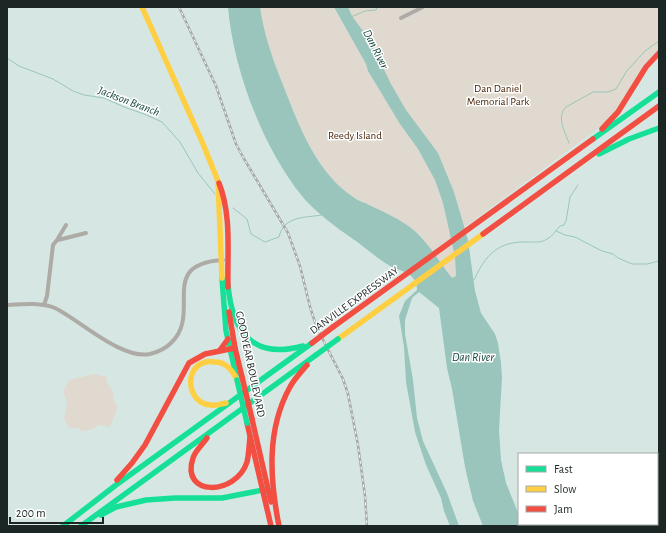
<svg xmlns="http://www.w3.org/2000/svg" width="666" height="533" viewBox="0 0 666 533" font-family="'Alegreya Sans',sans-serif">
<rect width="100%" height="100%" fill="#d6e7e3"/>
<g fill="#e0d9cf">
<path d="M260,7H334L366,64V67L400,124L418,149L435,180L443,203L455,257L456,276L452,278C438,259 427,239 407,225C395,217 382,211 369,205C364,202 358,201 353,197C316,172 299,126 283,85C273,60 264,35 260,7Z"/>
<path d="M347,7H659V49C644,63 636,80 625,97C618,108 610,117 601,126L462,229L402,107Z"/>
<path d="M94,374L107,377V383C117,393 110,398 118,407L110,427L99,425L90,430L81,431L78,428H71L68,427L64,418L67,402L63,392L69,380Z"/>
</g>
<path fill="#9ac5bc" d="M228,7H260C264,35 273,60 283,85C299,126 316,172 353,197C358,201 364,202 369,205C382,211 395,217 407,225C427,239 437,259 452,278L456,276L455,257L443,203L435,180L418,149L400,124L368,71L366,64L334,7H348L352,16L369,39L391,84L406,110L438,153L454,192L468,240L475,291L481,313L495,334L498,343L501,363L502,378L499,430L501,460L506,483L519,515V524H523L524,526H483L473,501L465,467L452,389L447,368L439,308L419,292L412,298L405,320V334L413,380L417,418L423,441L447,493L459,526H450L444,511L441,498L426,465L415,432L406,382L404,347L399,316L405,301L417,290C417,286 416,281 413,278C408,271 397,270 390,266C381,261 373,254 365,248C354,239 342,232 331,223C321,215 310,206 302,196C263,148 233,69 228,7Z"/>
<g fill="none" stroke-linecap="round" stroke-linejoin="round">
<g stroke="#9ac5bc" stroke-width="1">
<path d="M351,17L365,11L376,10L377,7"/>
<path d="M7,58L19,66L53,79L73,91L84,95L104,98L124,107L144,114L162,122L180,142L198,173L215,194"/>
<path d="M569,143C565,132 556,117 566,107L593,92H608L616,89L626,72L645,51L659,41"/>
<path d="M233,208L247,219L251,234L265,242L279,237C280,233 282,228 285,225C295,216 311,217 322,215"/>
<path d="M556,231L565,235L575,237L602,251L613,254L618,258L632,264H647L659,261"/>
<path d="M472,280H474C486,254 498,241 529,242C535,242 541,243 547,239C553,236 555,231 560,226L564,225L566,221L570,197L578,185"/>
</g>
<g stroke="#aeaba7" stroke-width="4">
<path d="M401,18L423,7"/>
<path d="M58,240L86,233"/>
<path d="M7,305C22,304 41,302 55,308C81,321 122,360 150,354C158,352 165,349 171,343C203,313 156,264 223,260"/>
<path d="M44,305L47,296L53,245L57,240L66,225"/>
</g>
<g stroke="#16e098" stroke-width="5.5">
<path d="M593,139L659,92"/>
<path d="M599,154L629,139L659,128"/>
<path d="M222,278L226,331L236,375"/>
<path d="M228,285C232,331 252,360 303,346"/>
<path d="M101,515L116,507L146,500L175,498H222L268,489"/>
<path d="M63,526L116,485L312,343"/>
<path d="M81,526L316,355"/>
</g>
<g stroke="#ffcf43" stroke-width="5.5">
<path d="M142,7L203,144L218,181L222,278"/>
<path d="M338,339L483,234"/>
<path d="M226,403C221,404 215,406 211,405C187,404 183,367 206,362C208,361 212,362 215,362C225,362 232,370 236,378"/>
</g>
<g stroke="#f24e42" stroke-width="5.5">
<path d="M602,129L618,112L646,67L659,53"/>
<path d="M219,183C232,216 227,253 228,287"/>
<path d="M483,234L659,106"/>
<path d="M229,312L235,348L242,377"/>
<path d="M333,327L593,139"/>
<path d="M220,350L228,339"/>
<path d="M252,419L271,502"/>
<path d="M247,423L271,526"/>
<path d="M207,438C203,444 195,451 193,458C180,497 236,496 247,462C249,454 249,445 250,437"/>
<path d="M117,480L132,463L145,445L189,363L205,354L235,348"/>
<path d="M279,526C270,480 266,430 290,387C294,379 301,372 307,365"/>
</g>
<defs>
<path id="rail" d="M179,7L216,86L236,144L243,157L288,233L300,266L310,307L317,328L343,379L348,394L358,445L365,496L367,526"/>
</defs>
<use href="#rail" stroke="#a5a9a7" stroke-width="2.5"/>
<use href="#rail" stroke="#fff" stroke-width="1" stroke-dasharray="3" stroke-linecap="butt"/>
<g stroke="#16e098" stroke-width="5.5">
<path d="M316,355L338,339"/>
<path d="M237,380L247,423"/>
</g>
<g stroke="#f24e42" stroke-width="5.5">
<path d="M312,343L333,327"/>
<path d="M242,377L252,419"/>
</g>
</g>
<g text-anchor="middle" stroke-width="3" stroke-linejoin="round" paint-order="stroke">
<g font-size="11" fill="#441e00" stroke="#fff">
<text x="498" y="92">Dan Daniel<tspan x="498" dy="13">Memorial Park</tspan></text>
<text x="355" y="139">Reedy Island</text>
</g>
<g font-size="11" fill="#1c2725" stroke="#fff">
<text transform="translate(354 300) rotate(-36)" y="4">DANVILLE EXPRESSWAY</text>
<text transform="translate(251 364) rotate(78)" y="4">GOODYEAR BOULEVARD</text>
</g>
<g font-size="12" font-style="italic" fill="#15453d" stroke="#fff">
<text transform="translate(376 49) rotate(63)" y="4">Dan River</text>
<text transform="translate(129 101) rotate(21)" y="4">Jackson Branch</text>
<text x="473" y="361">Dan River</text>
</g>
</g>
<rect width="666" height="533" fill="none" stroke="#1c2725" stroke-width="16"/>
<rect x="518" y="453" width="140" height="72" fill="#ffffff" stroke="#a4a9a8"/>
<rect x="526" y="466" width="20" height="6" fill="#16e098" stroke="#a4a9a8"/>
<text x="554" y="473" font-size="12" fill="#1c2725">Fast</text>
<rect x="526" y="486" width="20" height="6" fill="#ffcf43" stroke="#a4a9a8"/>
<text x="554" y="493" font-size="12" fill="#1c2725">Slow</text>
<rect x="526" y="506" width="20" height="6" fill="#f24e42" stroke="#a4a9a8"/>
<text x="554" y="513" font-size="12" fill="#1c2725">Jam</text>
<path d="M10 517v6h93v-6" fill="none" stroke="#1c2725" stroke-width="2"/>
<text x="16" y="517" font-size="12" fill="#1c2725" stroke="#ffffff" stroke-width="3" paint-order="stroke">200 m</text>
</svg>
